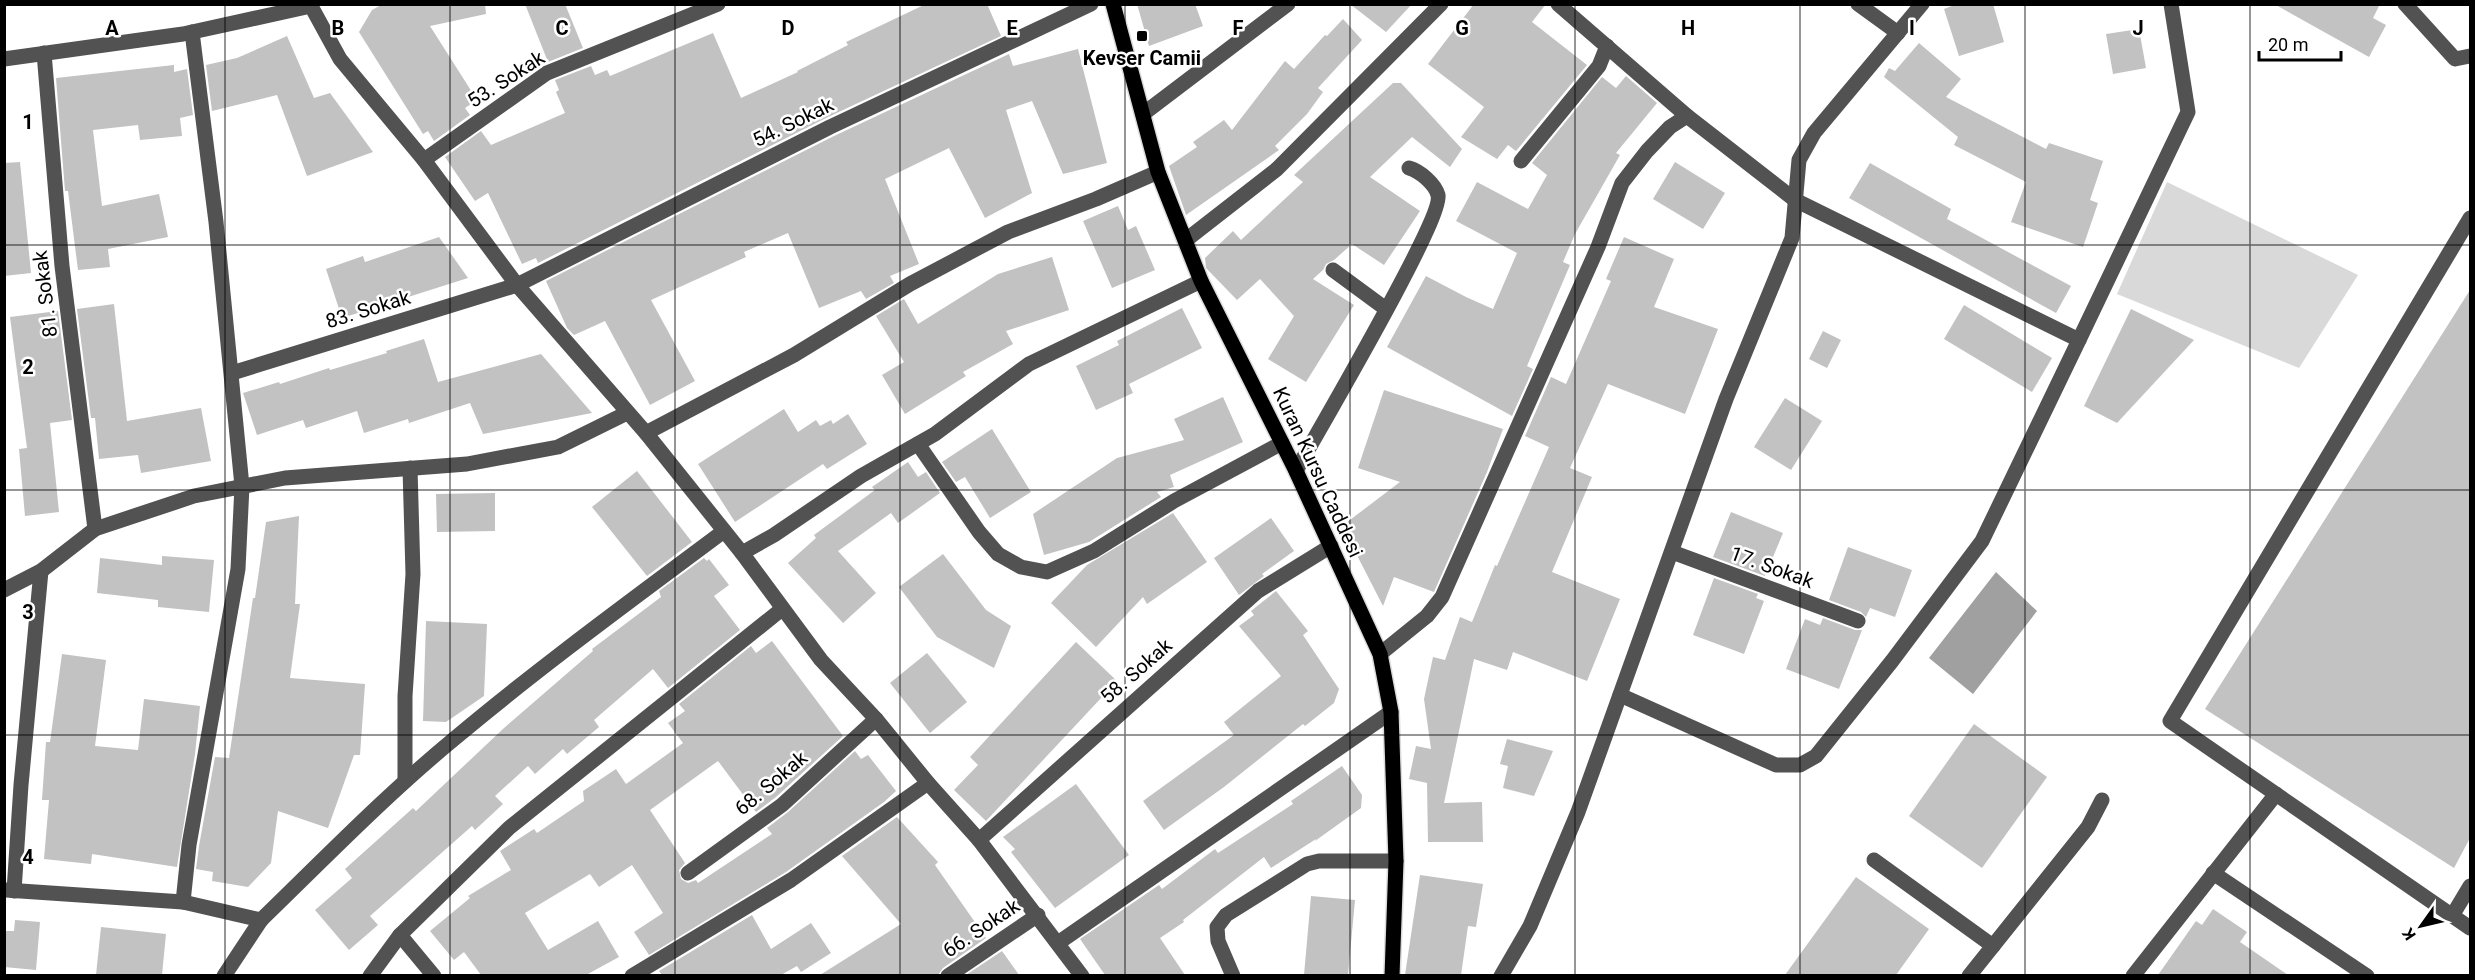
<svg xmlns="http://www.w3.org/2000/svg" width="2475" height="980" viewBox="0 0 2475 980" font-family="Roboto,sans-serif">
<rect width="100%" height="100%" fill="#fff"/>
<path fill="#d9d9d9" d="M2167,182L2358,275L2299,368L2117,294Z"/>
<path fill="#a0a0a0" d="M1996,572L2037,611L1973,694L1929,658Z"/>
<g fill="#c2c2c2">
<path d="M383,4H485L486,14L430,26L477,100L465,108L470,115L434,141L428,131L423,134L359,32L372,10Z"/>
<path d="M525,4H565L583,48L548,62Z"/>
<path d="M926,4H987L1001,36L826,118L538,263L536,258L522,264L488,193L475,201L445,157L481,131L491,145L565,113L556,92L559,90L555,80L591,66L595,75L607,70L610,76L713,33L741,98L798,72L797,71L848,45L846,42Z"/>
<path d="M1137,4H1195L1203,26L1149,46Z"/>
<path d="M1350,4H1412L1386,32Z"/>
<path d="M1474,4H1546L1532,22L1587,65L1516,151L1508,145L1497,159L1461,137L1484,107L1428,64Z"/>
<path d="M1957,4H1993L2004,42L1959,56L1944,9Z"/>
<path d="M2274,4H2380L2373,18L2386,25L2369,57Z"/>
<path d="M1343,19L1362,40L1318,88L1323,92L1307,114L1275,146L1279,150L1186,215L1169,166L1197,147L1193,142L1224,120L1232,130L1285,61L1294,69L1325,35L1327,36Z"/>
<path d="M2139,29L2146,68L2113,74L2106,34Z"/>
<path d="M287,36L314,98L330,93L373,152L307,176L277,95L212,111L206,65L237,58Z"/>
<path d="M1919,43L1961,79L1946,97L2046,149L2049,143L2103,161L2090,200L2098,203L2083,247L2011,222L2026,182L1954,145L1958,137L1884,77L1889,68L1895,71Z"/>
<path d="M1078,49L1107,163L1063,174L1032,101L1006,110L1032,193L985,218L949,148L885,179L919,264L890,276L894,283L866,299L861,291L819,308L788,233L744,252L746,257L651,300L695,381L650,405L605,321L574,335L567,328L546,281L834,136L1009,54L1013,66Z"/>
<path d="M174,65V72L187,69L193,115L180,118L182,136L140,140L138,125L93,130L102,206L159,194L168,237L108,249L110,267L78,270L68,191H65L56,78Z"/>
<path d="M1626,76L1657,103L1616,153L1620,155L1575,234L1563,262L1570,265L1527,366L1533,369L1512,416L1387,347L1426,276L1466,297L1493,309L1517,253L1456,221L1477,182L1528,209L1547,175L1532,163L1602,77L1616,88Z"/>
<path d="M1393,83H1401L1462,149L1450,167L1412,137L1370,177L1420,211L1384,265L1352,244L1334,260L1326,264L1323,270L1313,279L1354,305L1306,382L1268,359L1294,316L1260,279L1237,300L1206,268L1205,258L1233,231L1241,240L1303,182L1294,175Z"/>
<path d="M20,162L31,273L4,276V163Z"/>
<path d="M1675,162L1725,193L1703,229L1653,199Z"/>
<path d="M1870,163L1951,209L1947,219L2071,286L2056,313L1849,198Z"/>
<path d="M1118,206L1128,230L1136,226L1155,270L1112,288L1083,221Z"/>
<path d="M439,237L468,278L342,318L326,269L363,256L365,262Z"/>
<path d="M1624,237L1674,259L1654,307L1718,329L1685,414L1608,384L1570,468L1592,477L1552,572L1620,599L1587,681L1513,652L1507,670L1474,659L1444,803L1482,802L1483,842H1428L1427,783L1409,779L1416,746L1431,749L1424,699L1433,657L1445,660L1460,617L1472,622L1495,565L1497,566L1549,447L1525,436L1551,377L1566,384L1611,281L1606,279Z"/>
<path d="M1052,257L1069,310L1006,331L1013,344L963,372L966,376L905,414L882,375L904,362L876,316L904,299L918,324L998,274Z"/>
<path d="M2470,290V838L2454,868L2205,709Z"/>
<path d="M114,304L127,421L201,408L211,461L141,473L138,455L99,459L95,418H91L77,309Z"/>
<path d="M1964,305L2052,358L2032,392L1944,339Z"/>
<path d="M1182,308L1202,348L1129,384L1133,393L1096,410L1076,366L1119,345L1117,341Z"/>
<path d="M2131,309L2194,340L2117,423L2084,406Z"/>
<path d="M58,311L72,420L50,423L59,512L25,516L19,449L27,448L10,317Z"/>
<path d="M1823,331L1841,340L1827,368L1809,359Z"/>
<path d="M424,339L438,382L541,354L592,413L483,434L470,403L409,423L408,419L364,433L357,411L306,428L303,420L257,435L243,393L279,382L280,384L329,368L330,370L387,353L386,351Z"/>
<path d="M1384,390L1503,429L1487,472L1434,592L1394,577L1383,606L1342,526L1400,482L1358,468Z"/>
<path d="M1223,397L1243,442L1170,475L1174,487L1157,492L1161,497L1089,542L1044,555L1033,514L1117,458L1184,440L1174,419Z"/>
<path d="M1785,398L1822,421L1791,470L1754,447Z"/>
<path d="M784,409L798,432L816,420L820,426L831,420L833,424L848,414L867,444L827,469L823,464L735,522L698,464Z"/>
<path d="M992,429L1031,492L990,518L965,477L956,482L942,462Z"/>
<path d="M908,462L918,477L926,472L940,493L898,523L891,513L838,551L876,593L843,623L788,563L816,538L814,535L875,490L872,487Z"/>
<path d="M637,471L692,542L647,576L592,507Z"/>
<path d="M495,493V531L437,532L436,494Z"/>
<path d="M1731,512L1783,533L1765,576L1713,557Z"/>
<path d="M1173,513L1207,562L1147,604L1143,597L1096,647L1051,603L1087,565Z"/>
<path d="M299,516L295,604H300L290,678L365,684L360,755H354L328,828L278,811L271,863L248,887L212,881L213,872L196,869L199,846L215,757L229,758L253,598H255L266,522Z"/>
<path d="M1271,518L1294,551L1262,574L1264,576L1239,595L1214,558Z"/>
<path d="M1848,547L1912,570L1895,617L1870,608L1866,617L1861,612L1829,600Z"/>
<path d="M943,554L986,610L1011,626L994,668L937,637L899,587Z"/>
<path d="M162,556L214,560L209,612L158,607V600L97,593L100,558L162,565Z"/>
<path d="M704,558L707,561L709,559L729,585L714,596L740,630L668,688L653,669L594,720L599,727L567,754L563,749L535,774L528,766L495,796L503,804L475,830L472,826L370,916L378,925L349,950L315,910L352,878L345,869L413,808L416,811L504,728L593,651L592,649L661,597L659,591Z"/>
<path d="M1714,578L1758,594L1756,598L1764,601L1744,654L1693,635Z"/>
<path d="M1276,591L1308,631L1303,635L1339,689L1334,703L1305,726L1303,724L1224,787L1164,830L1143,801L1234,735L1224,722L1281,676L1239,626L1254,615L1251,611Z"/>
<path d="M1823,618L1855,630H1862L1839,689L1786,669L1805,619L1820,625Z"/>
<path d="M426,621L487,624L484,696L446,722L423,721Z"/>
<path d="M772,641L843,736L776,797L756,812L718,761L650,810L685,863L679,870L681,879L688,883L696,880L698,883L772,834L767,828L788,812L855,751L861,759L868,755L896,791L884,802L786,872L649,955L634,932L663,913L632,865L599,887L590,874L525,913L548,950L598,921L619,957L586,975H481L464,952L454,960L430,931L470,898L468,896L511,870L500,851L534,829L537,833L584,801L583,791L616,769L626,784L683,743L668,723L685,711L679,704L751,646L756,653Z"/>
<path d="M1076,642L1117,681L986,821L954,790L978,765L970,757Z"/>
<path d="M927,653L967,702L930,733L890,683Z"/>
<path d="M62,654L106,660L95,746L138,750L144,699L200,706L195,754L177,867L92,854L91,864L44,859L49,800H42L46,742H50Z"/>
<path d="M1974,724L2047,777L1982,868L1909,816Z"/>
<path d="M1507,739L1553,751L1534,796L1503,788L1508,766L1500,764Z"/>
<path d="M1342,766L1362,795L1361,808L1315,841L1316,839L1271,868L1264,857L1183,920L1184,922L1160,938L1185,975H1105L1080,939L1159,885L1162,889L1215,849L1218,853L1293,804L1291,801Z"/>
<path d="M1076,784L1129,855L1055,908L1011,852L1015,849L1003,837Z"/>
<path d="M897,817L938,862L935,865L986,938L943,968L938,975H820L901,924L842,856Z"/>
<path d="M1420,875L1483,884L1476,927L1468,926L1461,975H1405Z"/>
<path d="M1856,877L1929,929L1896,975H1785Z"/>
<path d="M1311,896L1355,900L1348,975H1304Z"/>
<path d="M2213,909L2247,932L2240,942L2288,975H2158L2196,921L2202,925Z"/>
<path d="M752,915L771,949L811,923L831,953L801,972L797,966L781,975H662L659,971Z"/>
<path d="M15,920L40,922L36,970L4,967V931H14Z"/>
<path d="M101,927L166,934L162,975H96Z"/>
<path d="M1002,951L1019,975H966Z"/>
</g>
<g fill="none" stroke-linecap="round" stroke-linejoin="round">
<defs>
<path id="major" d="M1113,4L1158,172L1201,281L1296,471L1380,654L1391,712L1396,861L1392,976"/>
</defs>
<use href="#major" stroke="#dbdbdb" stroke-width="18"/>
<g stroke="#525252" stroke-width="15">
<path d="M1558,4L1687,116"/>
<path d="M1858,4L1898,33"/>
<path d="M2405,4L2455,59L2470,56"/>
<path d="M192,32L216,222L242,486L238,569L189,845L183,902L261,920L224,976"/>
<path d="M44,53L62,266L95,529"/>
<path d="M4,59L183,34L311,6L340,59L424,160L517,285L646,433L742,553L821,660L876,719L928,783L979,840L1082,976"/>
<path d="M1143,114L1288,4"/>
<path d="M424,160L547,73L718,4"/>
<path d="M1521,161L1599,66L1607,46"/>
<path d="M2470,218L2170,721L2470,928"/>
<path d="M1186,240L1277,169L1441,4"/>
<path d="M1333,270L1386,309"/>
<path d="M232,373L517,285L830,127L1091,4"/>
<path d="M646,433L794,355L910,284L1008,232L1096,199L1158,172"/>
<path d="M918,444L979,532L998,554L1021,567L1047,572L1094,551L1174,501L1282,443"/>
<path d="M1296,471C1315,436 1444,218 1438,195C1435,184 1420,171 1409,168"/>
<path d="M1672,552L1858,621"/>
<path d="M742,553L774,535L861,476L935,434L1029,364L1201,281"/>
<path d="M4,590L41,571L95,529L194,496L285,478L467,464L558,447L627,413"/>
<path d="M1380,654L1427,616L1442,597L1598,247L1622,183L1647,151L1670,127L1687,116L1795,200L2079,340L2188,112L2171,4"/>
<path d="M1620,695L1776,765H1800L1816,756L1892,661L1982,541L2079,340"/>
<path d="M405,781V696L413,574L410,468"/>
<path d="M979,840L1258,591L1331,546"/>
<path d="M1874,860L1993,946"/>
<path d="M688,873L782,805L876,719"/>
<path d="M2213,873L2367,976"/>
<path d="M6,890L183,902"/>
<path d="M14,891L21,785L41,571"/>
<path d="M2452,916L2470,886"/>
<path d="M261,920C324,859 386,795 454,739C541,666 633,599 724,531"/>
<path d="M400,935L434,976"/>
<path d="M1058,943L1391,712"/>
<path d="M370,976L400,935L509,828L782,609"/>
<path d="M632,976L791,880L928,783"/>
<path d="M948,976L1038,915"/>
<path d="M1233,976L1218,941L1217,927L1226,915L1307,864L1319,861H1396"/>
<path d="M1501,976L1530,926L1578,812L1726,399L1792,238L1799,160L1814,133L1922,4"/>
<path d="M1969,976L2088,827L2102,800"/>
<path d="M2133,976L2276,794"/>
</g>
<use href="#major" stroke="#000" stroke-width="15"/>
</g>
<path fill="none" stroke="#000" stroke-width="1.5" stroke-opacity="0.55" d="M225,4V976M450,4V976M675,4V976M900,4V976M1125,4V976M1350,4V976M1575,4V976M1800,4V976M2025,4V976M2250,4V976M4,245H2470M4,490H2470M4,735H2470"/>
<rect fill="#000" stroke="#fff" stroke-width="2" x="1136" y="30" width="12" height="12" rx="3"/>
<g text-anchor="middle" stroke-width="5" stroke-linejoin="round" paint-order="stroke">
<g font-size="20" font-weight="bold" fill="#000" stroke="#fff">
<text x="1142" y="65">Kevser Camii</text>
</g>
<g font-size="20" fill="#000" stroke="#fff">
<text transform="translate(506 79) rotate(-33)" y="7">53. Sokak</text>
<text transform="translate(793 122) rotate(-26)" y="7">54. Sokak</text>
<text transform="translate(45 294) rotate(-97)" y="7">81. Sokak</text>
<text transform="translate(368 309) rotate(-17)" y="7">83. Sokak</text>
<text transform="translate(1318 472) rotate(65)" y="7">Kuran Kursu Caddesi</text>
<text transform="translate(1772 567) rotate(20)" y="7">17. Sokak</text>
<text transform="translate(1136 671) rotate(-41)" y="7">58. Sokak</text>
<text transform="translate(771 783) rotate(-40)" y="7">68. Sokak</text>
<text transform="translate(981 928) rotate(-34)" y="7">66. Sokak</text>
</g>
</g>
<g font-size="20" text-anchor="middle" font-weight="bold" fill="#000" stroke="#fff" stroke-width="5" stroke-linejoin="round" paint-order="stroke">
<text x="112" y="35">A</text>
<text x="338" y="35">B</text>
<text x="562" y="35">C</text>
<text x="788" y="35">D</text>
<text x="1012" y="35">E</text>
<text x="1238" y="35">F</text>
<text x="1462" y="35">G</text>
<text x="1688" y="35">H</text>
<text x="1912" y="35">I</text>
<text x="2138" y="35">J</text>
<text x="28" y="129">1</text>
<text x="28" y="374">2</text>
<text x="28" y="619">3</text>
<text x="28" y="864">4</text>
</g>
<rect width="2475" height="980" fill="none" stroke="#000000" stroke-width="12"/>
<g transform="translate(2421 926) rotate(236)" stroke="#ffffff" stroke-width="4.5" paint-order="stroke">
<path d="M0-4.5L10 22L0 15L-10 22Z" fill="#000000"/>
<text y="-9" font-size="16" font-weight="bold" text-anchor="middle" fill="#000000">K</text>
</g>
<path d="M2259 51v9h82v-9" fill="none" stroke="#000000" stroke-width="3"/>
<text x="2268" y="51" font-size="18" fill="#000000" stroke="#ffffff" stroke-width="4.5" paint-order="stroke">20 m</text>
</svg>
